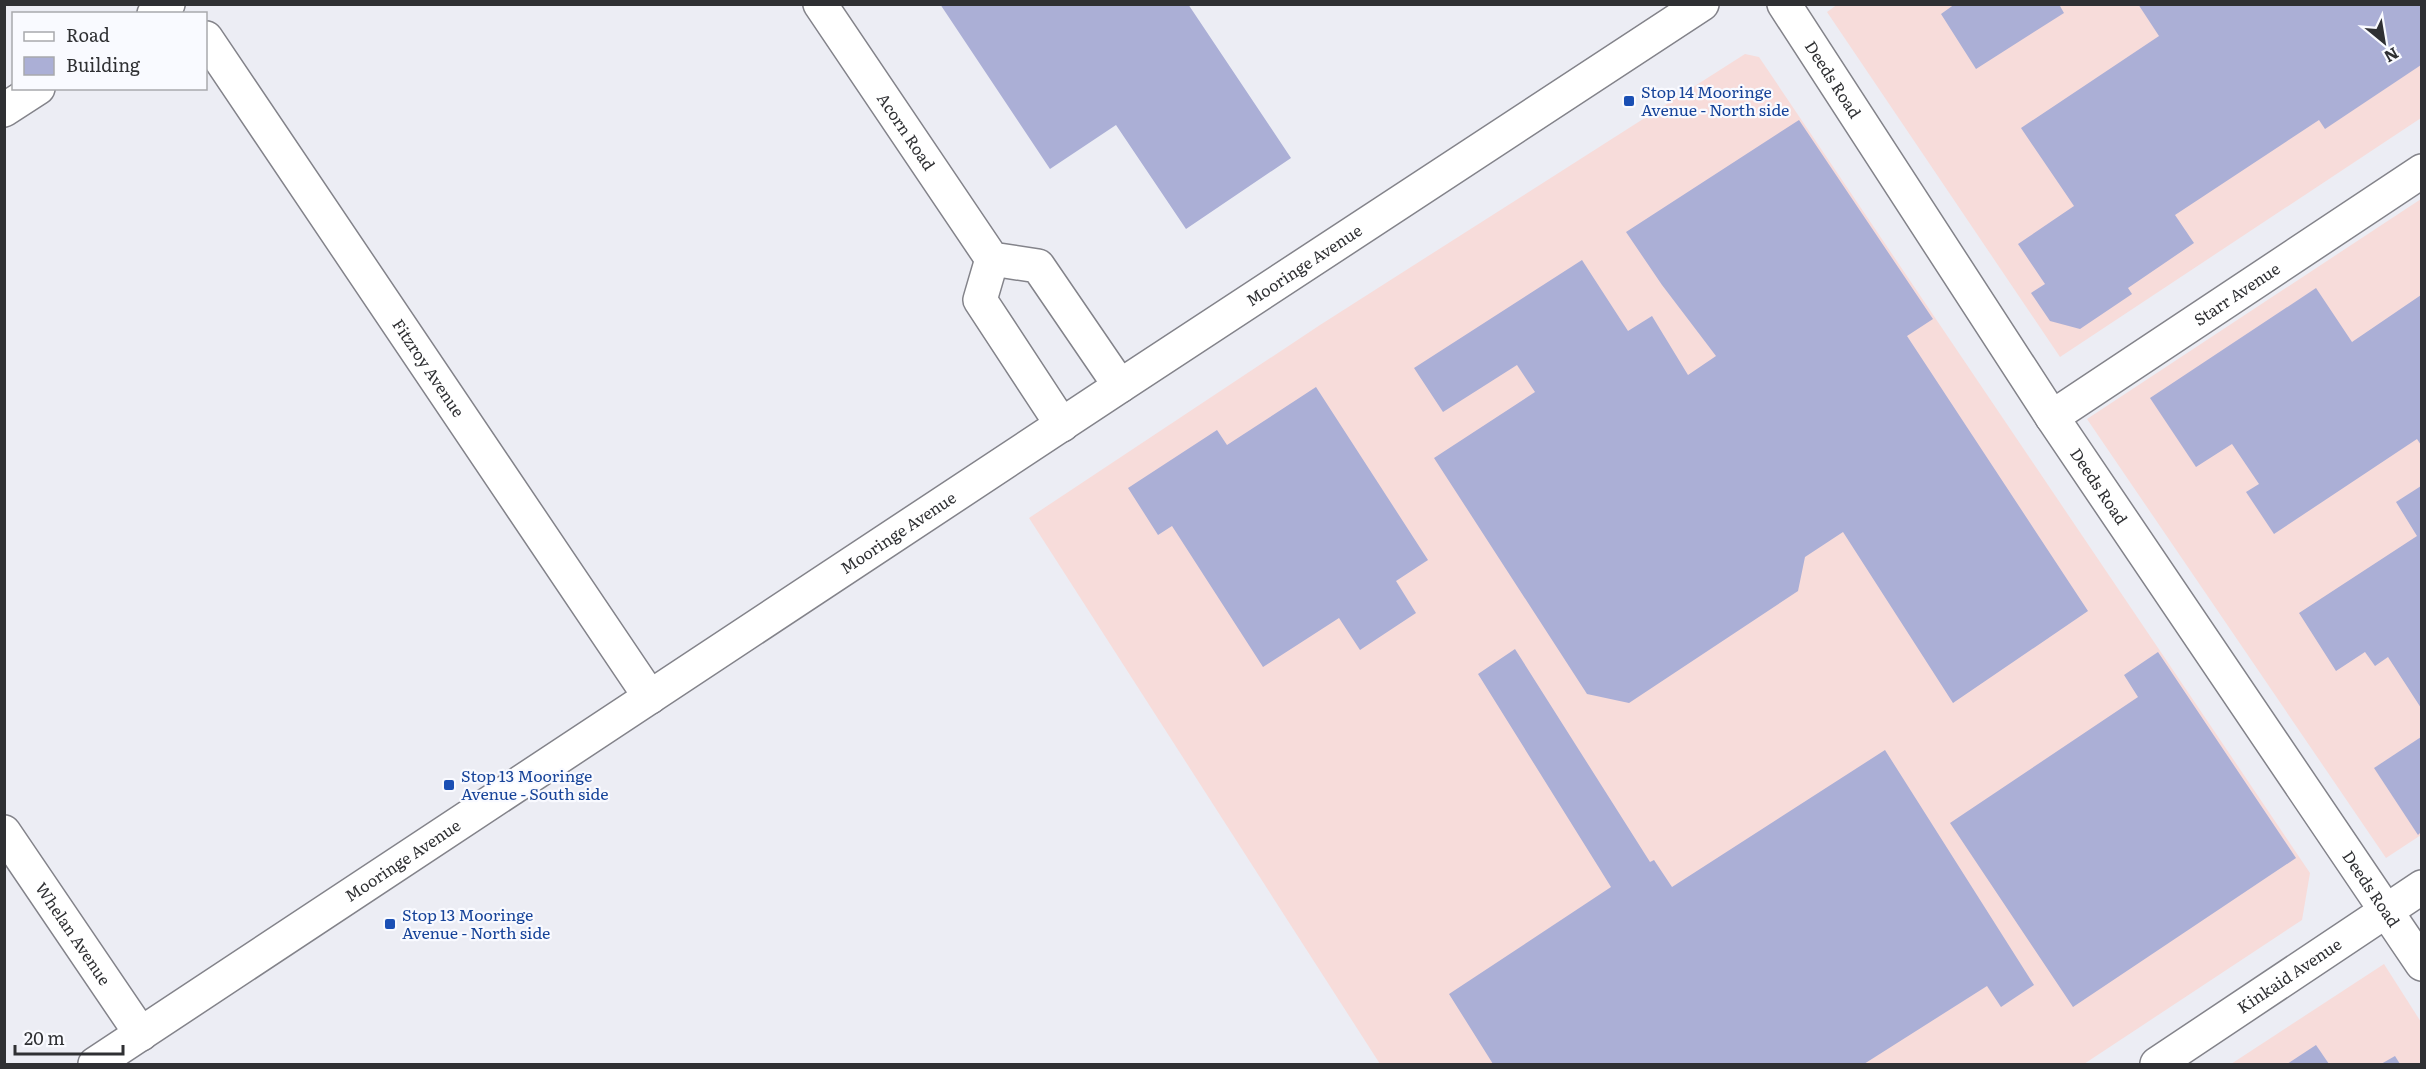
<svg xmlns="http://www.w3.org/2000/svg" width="2426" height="1069" viewBox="0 0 2426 1069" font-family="Literata,serif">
<rect width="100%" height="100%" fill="#ecedf4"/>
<g fill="#f7dcda">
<path d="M1838,4L2421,5V118L2060,357L1827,12Z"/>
<path d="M1745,54L1759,57L2310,873L2302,920L2084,1064H1380L1029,518L1320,325Z"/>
<path d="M2421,199V835L2386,858L2087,419Z"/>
<path d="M2384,964L2421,1022V1064H2231Z"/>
</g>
<g fill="#abafd6">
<path d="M940,4H1188L1291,158L1186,229L1116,125L1050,169Z"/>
<path d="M1955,4H2062L2060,6L2064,13L1976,69L1941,14Z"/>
<path d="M2138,4H2421V65L2325,129L2319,120L2175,215L2194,243L2128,288L2132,294L2080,329L2050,321L2031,293L2045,284L2018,244L2074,206L2021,128L2159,36Z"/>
<path d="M1799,120L1933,319L1907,336L2088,611L1953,703L1843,532L1805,557L1798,591L1629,703L1587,694L1434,458L1535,392L1517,365L1443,412L1414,368L1582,260L1628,331L1652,316L1688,375L1716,356L1662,285L1626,232Z"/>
<path d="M2316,288L2352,342L2421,295V445L2417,439L2274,534L2246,492L2259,484L2232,444L2196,467L2150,398Z"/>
<path d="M1316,387L1428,560L1396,581L1416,613L1360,650L1339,618L1263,667L1172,526L1158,535L1128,488L1217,430L1227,445Z"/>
<path d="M2421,486V708L2388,657L2375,666L2365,652L2336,671L2299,613L2417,536L2396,502Z"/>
<path d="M1515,649L1650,862L1654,860L1672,887L1885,750L2034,985L2001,1007L1987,986L1864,1064H1493L1449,994L1611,887L1478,674Z"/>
<path d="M2158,652L2296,858L2073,1007L1950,823L2138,697L2124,675Z"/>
<path d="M2421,737V832L2418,835L2374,768Z"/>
<path d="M2316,1045L2329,1064H2287Z"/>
<path d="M2395,1056L2400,1064H2381Z"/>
</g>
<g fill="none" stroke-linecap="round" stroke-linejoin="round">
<defs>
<g id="minor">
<path id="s1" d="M820,4L992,259L1038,266L1120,386"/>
<path id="s2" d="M1784,4L2052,417L2422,964"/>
<path d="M154,14L168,4"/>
<path id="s3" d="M206,38L650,697"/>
<path d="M4,110L38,88"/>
<path d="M992,259L980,300L1062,425"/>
<path id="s4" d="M2052,417L2422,171"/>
<path id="s5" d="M4,832L141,1034"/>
<path id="s6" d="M2157,1064L2422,887"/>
</g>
<g id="tertiary">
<path id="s7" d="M95,1064L1120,386L1702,4"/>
</g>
</defs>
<use href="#minor" stroke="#83838a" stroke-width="36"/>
<use href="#tertiary" stroke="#83838a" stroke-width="36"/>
<use href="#minor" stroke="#fff" stroke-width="33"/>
<use href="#tertiary" stroke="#fff" stroke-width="33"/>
</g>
<g fill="#1a4fb4" stroke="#f9faff" stroke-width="2">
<rect x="1623" y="95" width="12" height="12" rx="3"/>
<rect x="443" y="779" width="12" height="12" rx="3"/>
<rect x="384" y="918" width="12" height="12" rx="3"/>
</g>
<g text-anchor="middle" stroke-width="4.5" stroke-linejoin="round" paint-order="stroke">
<g font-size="16" fill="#2f3033" stroke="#f9faff">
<text dy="6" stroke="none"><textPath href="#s2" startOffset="90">Deeds Road</textPath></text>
<text dy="6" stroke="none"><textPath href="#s1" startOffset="154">Acorn Road</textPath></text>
<text dy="6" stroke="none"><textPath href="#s7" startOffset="1449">Mooringe Avenue</textPath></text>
<text dy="6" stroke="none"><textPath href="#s4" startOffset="222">Starr Avenue</textPath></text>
<text dy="6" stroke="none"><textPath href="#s3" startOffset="398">Fitzroy Avenue</textPath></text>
<text dy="6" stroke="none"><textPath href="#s2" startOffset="576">Deeds Road</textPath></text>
<text dy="6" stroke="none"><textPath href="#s7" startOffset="963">Mooringe Avenue</textPath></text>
<text dy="6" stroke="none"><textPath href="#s7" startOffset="369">Mooringe Avenue</textPath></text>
<text dy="6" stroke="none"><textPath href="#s2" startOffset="1062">Deeds Road</textPath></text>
<text dy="6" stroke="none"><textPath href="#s5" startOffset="123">Whelan Avenue</textPath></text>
<text dy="6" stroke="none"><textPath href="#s6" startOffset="159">Kinkaid Avenue</textPath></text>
</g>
<g font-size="16" fill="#164399" stroke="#f9faff" text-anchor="start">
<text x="1641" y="98">Stop 14 Mooringe<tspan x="1641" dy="18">Avenue - North side</tspan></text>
<text x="461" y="782">Stop 13 Mooringe<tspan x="461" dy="18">Avenue - South side</tspan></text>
<text x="402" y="921">Stop 13 Mooringe<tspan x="402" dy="18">Avenue - North side</tspan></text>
</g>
</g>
<rect width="2426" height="1069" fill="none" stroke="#2f3033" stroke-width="12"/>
<rect x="12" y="12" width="195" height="78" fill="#f9faff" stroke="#a8a9ad" stroke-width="1.5"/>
<rect x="24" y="32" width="30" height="9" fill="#ffffff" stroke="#a8a9ad" stroke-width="1.5"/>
<text x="66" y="42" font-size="18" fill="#2f3033">Road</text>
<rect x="24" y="57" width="30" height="18" fill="#abafd6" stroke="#a8a9ad" stroke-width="1.5"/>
<text x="66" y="72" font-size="18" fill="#2f3033">Building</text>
<g transform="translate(2384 42) rotate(150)" stroke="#f9faff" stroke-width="4.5" paint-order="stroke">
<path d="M0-4.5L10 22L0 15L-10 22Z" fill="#2f3033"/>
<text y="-9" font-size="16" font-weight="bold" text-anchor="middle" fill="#2f3033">N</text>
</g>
<path d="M15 1045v9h108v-9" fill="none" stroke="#2f3033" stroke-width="3"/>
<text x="24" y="1045" font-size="18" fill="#2f3033" stroke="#f9faff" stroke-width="4.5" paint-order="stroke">20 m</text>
</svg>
